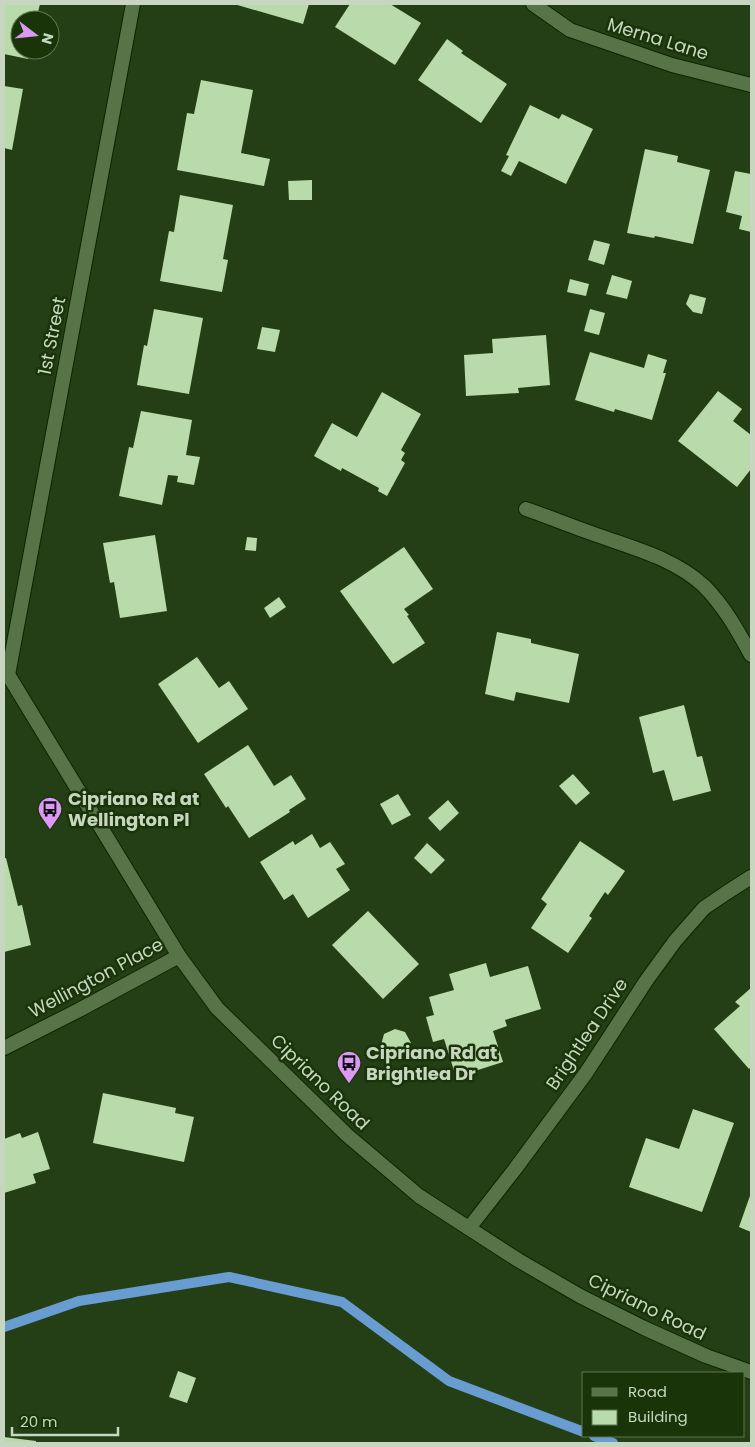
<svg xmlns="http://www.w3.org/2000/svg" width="755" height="1447" viewBox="0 0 755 1447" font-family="Poppins,sans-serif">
<rect width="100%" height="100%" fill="#243f15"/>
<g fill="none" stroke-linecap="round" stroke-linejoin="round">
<g stroke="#699dd2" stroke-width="10">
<path d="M4,1327L79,1301L229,1277L342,1302L449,1381L584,1432"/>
<path d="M594,1436L613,1443"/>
</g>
</g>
<g fill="#b9daaa">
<path d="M4,4H40L36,20H20V50H30L28,59L4,54Z"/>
<path d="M234,4H309L303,24Z"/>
<path d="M350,4H390L421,23L395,65L335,27Z"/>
<path d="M447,39L463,51L461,53L507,84L481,123L418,80Z"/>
<path d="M201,80L253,90L241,153L270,159L264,186L177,170L187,113L194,114Z"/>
<path d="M4,86L23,89L12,150L4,148Z"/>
<path d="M530,105L559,119L562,114L593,129L566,184L519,161L511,176L501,171L509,156L506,155Z"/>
<path d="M645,149L678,156L677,162L710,170L693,244L655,236L654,238L627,233Z"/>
<path d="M735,171L751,174V232L739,229L742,216L726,212Z"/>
<path d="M312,180V200H289L288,181Z"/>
<path d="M180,195L233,205L223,259L228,260L222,292L160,281L169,231L174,232Z"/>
<path d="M594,240L610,244L604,265L588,260Z"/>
<path d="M612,275L632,281L627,299L606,294Z"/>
<path d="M570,279L589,284L586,296L567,292Z"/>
<path d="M690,294L706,298L702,314L693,312L686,304Z"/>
<path d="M154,309L203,318L189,394L137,385L144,345L147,346Z"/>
<path d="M590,309L605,313L599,335L584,331Z"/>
<path d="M262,327L280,330L275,352L257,349Z"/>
<path d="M546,335L550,385L518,388L519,393L466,396L464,355L493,353L492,339Z"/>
<path d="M590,352L644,368L648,354L667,360L663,373H666L652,420L615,409L614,412L575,400Z"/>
<path d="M718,391L742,409L733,421L751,435V469L737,487L678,441Z"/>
<path d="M382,392L421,414L401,450L405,453L401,460L405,463L387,496L378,491L379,488L342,468L341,471L314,456L332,423L357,437Z"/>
<path d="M141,411L192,420L186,455L200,457L194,485L177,482L178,476L168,475L162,505L119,496L129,447L133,448Z"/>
<path d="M155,535L167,611L120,618L114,582L110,583L103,543Z"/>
<path d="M247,537L257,538L256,551L245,550Z"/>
<path d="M404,547L433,589L404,609L409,615L407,616L425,643L393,664L340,591Z"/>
<path d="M279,597L286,607L270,618L264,608Z"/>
<path d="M497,632L531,639V643L579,654L569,703L516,692L514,701L485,694Z"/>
<path d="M197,657L219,688L229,681L248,709L198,743L158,684Z"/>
<path d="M684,705L697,757L702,756L711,791L673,801L664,770L653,773L639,717Z"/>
<path d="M248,745L274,786L291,775L306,799L289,810L290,812L249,838L228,806L226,808L204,774Z"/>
<path d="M573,774L590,793L576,805L559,786Z"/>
<path d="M398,794L411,815L392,825L380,804Z"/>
<path d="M448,800L459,813L440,831L428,818Z"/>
<path d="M312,834L320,848L330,842L345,864L336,869L350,890L308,918L293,894L284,900L260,862L293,841L295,845Z"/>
<path d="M580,841L625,871L608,895L605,892L589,916L592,918L568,953L531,928L547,904L541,899Z"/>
<path d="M427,843L445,860L431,874L414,858Z"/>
<path d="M4,858H6L18,906L22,905L31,945L4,952Z"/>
<path d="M368,911L419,964L383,999L332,945Z"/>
<path d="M486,963L490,977L528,966L541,1009L505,1020L507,1026L493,1031L503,1062L456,1077L444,1039L433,1042L426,1017L434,1015L429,997L454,990L449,974Z"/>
<path d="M751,988V1067L749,1069L714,1029L740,1006L735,1002Z"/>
<path d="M395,1029L405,1032L411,1043L408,1054L397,1059L387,1056L381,1045L384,1034Z"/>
<path d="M103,1093L176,1108L175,1113L194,1117L184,1162L93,1143Z"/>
<path d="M693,1109L734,1123L702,1212L629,1187L646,1138L679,1149Z"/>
<path d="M38,1132L50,1169L33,1174L36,1183L4,1193V1139L20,1133L22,1138Z"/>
<path d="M751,1193V1232L739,1227Z"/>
<path d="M178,1371L196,1378L187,1403L169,1397Z"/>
<path d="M4,1437L36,1441V1443H4Z"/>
</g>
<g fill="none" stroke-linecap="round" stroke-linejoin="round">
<defs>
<g id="minor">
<path d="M533,4L570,30L672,65L751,85"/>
<path d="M526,509C549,517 571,526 594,534C632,548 674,558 704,586C724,606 738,631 751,655"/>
<path d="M8,675L133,4"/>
<path d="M4,1048L79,1010L179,956"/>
<path d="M469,1228L515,1169L586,1073L646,981L675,941L704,908L726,893L751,877"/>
</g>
<path id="tertiary" d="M4,668L179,956L217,1008L347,1135L419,1196L518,1260L580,1296L644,1328L706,1356L751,1372"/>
</defs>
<use href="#minor" stroke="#0b2500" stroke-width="16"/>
<use href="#tertiary" stroke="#0b2500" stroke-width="16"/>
<use href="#minor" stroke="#577449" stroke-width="14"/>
<use href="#tertiary" stroke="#577449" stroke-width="14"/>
</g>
<defs>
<symbol id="bus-pin" viewBox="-11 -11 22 30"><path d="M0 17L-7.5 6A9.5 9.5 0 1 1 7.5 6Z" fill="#db99f5" stroke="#1a340a"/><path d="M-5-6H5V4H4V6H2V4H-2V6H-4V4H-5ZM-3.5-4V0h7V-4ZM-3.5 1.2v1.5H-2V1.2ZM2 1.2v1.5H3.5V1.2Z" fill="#111"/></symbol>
</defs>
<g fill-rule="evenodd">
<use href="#bus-pin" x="36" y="795" width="28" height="38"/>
<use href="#bus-pin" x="335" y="1049" width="28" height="38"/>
</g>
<g text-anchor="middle" stroke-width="5" stroke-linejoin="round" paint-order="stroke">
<g font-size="18" fill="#c7d7bf" stroke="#1a340a">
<text transform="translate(658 39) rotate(17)" y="6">Merna Lane</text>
<text transform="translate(52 336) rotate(-79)" y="6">1st Street</text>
<text transform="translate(96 978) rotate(-28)" y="6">Wellington Place</text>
<text transform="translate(587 1034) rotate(-56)" y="6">Brightlea Drive</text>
<text transform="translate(320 1082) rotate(44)" y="6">Cipriano Road</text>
<text transform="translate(647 1307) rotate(26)" y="6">Cipriano Road</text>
</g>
<g font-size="18" font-weight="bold" fill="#c7d7bf" stroke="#1a340a" text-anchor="start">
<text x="68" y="805">Cipriano Rd at<tspan x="68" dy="21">Wellington Pl</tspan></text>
<text x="366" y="1059">Cipriano Rd at<tspan x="366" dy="21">Brightlea Dr</tspan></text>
</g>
</g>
<rect width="755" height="1447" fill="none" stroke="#c7d7bf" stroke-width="10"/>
<rect x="582" y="1372" width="162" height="65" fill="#1a340a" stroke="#5f7552"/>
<rect x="592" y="1388" width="25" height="8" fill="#577449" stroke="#5f7552"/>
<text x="628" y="1397" font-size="15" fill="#c7d7bf">Road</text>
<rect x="592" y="1410" width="25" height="15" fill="#b9daaa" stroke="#5f7552"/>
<text x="628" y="1422" font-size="15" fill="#c7d7bf">Building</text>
<g transform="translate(35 35) rotate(106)"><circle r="24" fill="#1a340a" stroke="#5f7552"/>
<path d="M0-4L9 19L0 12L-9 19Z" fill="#db99f5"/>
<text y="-8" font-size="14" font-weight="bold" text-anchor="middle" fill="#c7d7bf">N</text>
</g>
<path d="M12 1427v8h106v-8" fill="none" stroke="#c7d7bf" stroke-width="2.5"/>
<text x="20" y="1427" font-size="15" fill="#c7d7bf" stroke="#1a340a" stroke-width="4" paint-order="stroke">20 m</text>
</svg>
